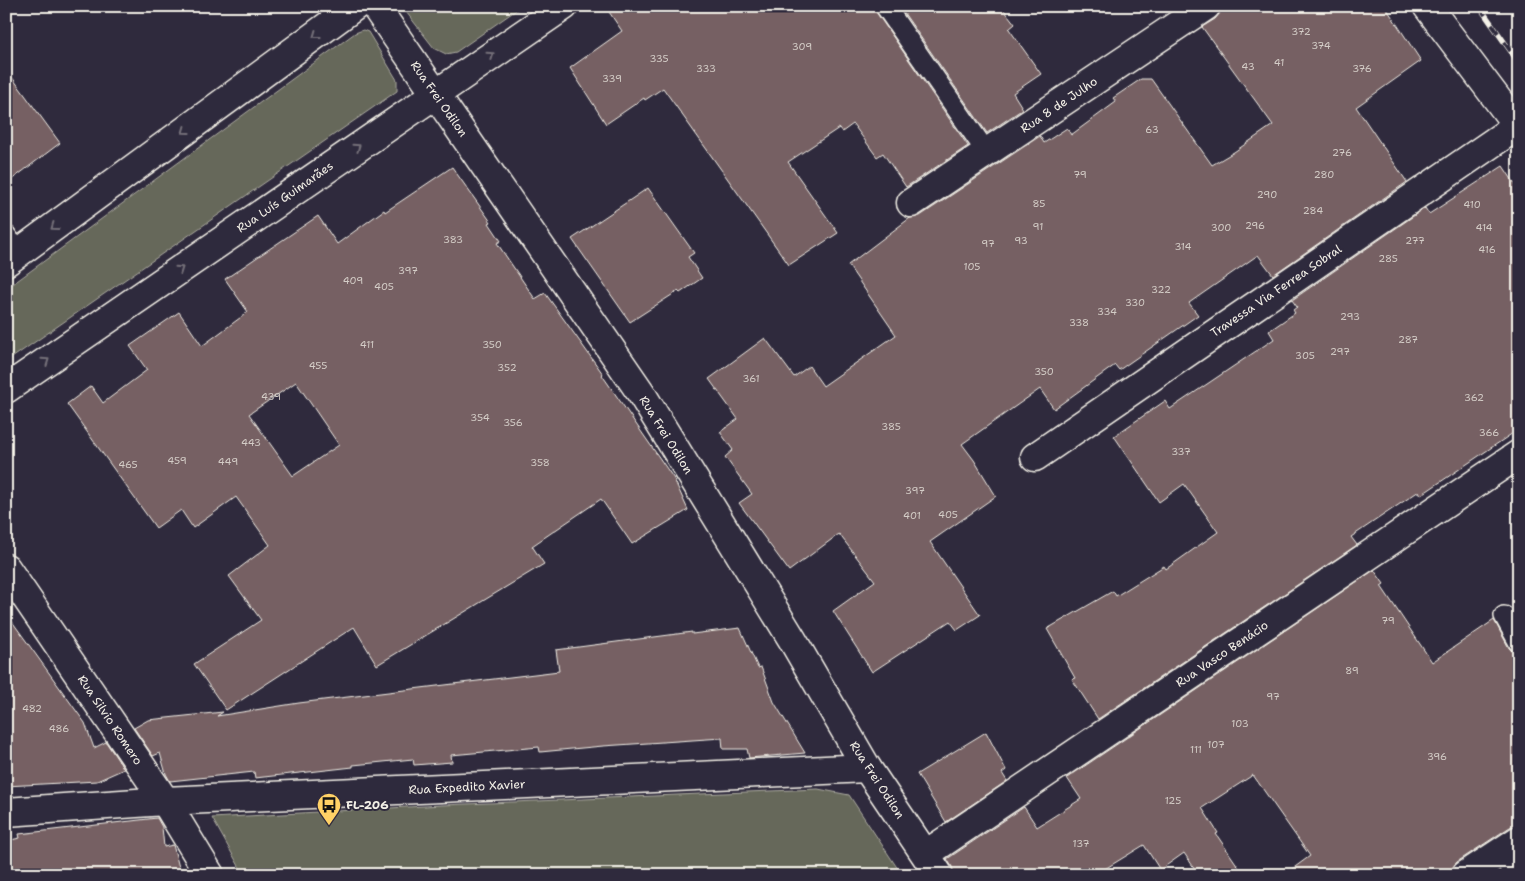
<svg xmlns="http://www.w3.org/2000/svg" width="1525" height="881" viewBox="0 0 1525 881" font-family="'Shantell Sans',sans-serif">
<rect width="100%" height="100%" fill="#2f2a3d"/>
<filter id="ink" filterUnits="userSpaceOnUse"><feTurbulence type="fractalNoise" baseFrequency=".02" numOctaves="2"/><feDisplacementMap in="SourceGraphic" scale="10" xChannelSelector="R" yChannelSelector="G"/><feConvolveMatrix kernelMatrix="1 2 1 2 8 2 1 2 1" color-interpolation-filters="sRGB"/></filter>
<g filter="url(#ink)">
<g fill="#66685a" stroke="#adaca1">
<path d="M404,6H522L456,52L446,54L434,48L403,8Z"/>
<path d="M363,30L368,32L397,80V91L6,362V289L355,33Z"/>
<path d="M818,789L849,795L902,875H244L212,818L443,805Z"/>
</g>
<g fill="#766064" stroke="#f4f1e8" fill-rule="evenodd">
<path d="M605,6H874L876,12L968,146L906,187L883,153L877,157L853,124L842,132L839,128L788,162L838,233L789,265L663,88L645,100L644,98L606,124L570,68L622,31Z"/>
<path d="M899,6H1001L1015,24L1009,29L1041,74L1013,93L1023,109L987,133Z"/>
<path d="M1221,6H1385L1421,61L1356,107L1407,182L1273,275L1258,255L1189,303L1198,315L1119,370L1115,365L1054,409L1040,389L962,444L974,460L996,496L930,542L980,615L957,630L950,621L872,672L833,611L875,581L839,534L789,571L739,503L752,494L725,457L733,450L720,432L738,419L709,379L765,338L794,377L809,366L823,386L896,335L848,265L910,218L920,216L1040,136L1044,143L1067,128L1071,135L1116,102L1113,98L1141,79H1151L1212,165L1234,152L1273,125L1202,27L1215,19L1220,13Z"/>
<path d="M6,69L60,143L6,184Z"/>
<path d="M1503,166L1519,190V429L1421,495L1419,491L1351,537L1357,545L1098,719L1072,679L1075,678L1047,629L1113,591L1116,596L1164,566L1166,569L1218,532L1184,484L1159,502L1114,436L1165,401L1170,409L1274,339L1269,331L1295,313L1293,310L1297,307L1292,300L1425,208L1429,214Z"/>
<path d="M452,167L491,222L489,223L501,241L497,243L535,299L545,293L603,374L602,375L674,479L688,510L632,544L601,499L532,546L544,564L377,665L354,627L226,710L194,664L261,620L229,576L270,545L236,497L193,528L181,510L156,528L67,404L91,386L103,403L147,370L130,346L179,312L202,346L248,312L225,279L318,216L337,244L384,210L385,212ZM296,382L339,445L293,476L249,414Z"/>
<path d="M648,188L694,253L688,257L702,278L680,293L678,291L630,322L572,239Z"/>
<path d="M1374,570L1384,584L1381,586L1432,662L1494,620L1509,648L1513,652L1519,654V824L1510,827L1457,862L1452,868L1451,875H1284L1310,856L1253,775L1202,808L1218,833L1216,834L1244,875H1199L1184,853L1160,870L1144,845L1095,875H954L952,867L947,859L1024,807L1037,827L1081,799L1067,778Z"/>
<path d="M6,613L85,723L94,748L106,742L124,769L97,781L6,786Z"/>
<path d="M740,628L758,668L761,667L774,702L805,753L749,758L747,749H723L722,738L603,746L540,752L539,747L451,755L452,762L414,765L413,759L353,765V767L255,778L254,772L170,781L166,774L160,753L153,756L134,728L148,720L223,712L217,716L299,703L559,671L556,650L692,632V634Z"/>
<path d="M986,732L1006,770L1002,773L1007,781L946,822L917,774Z"/>
<path d="M157,818L162,827L164,847L173,845L181,875H6V841L20,838L19,834Z"/>
</g>
<g fill="none" stroke-linecap="round" stroke-linejoin="round">
<defs>
<g id="service">
<path d="M885,6L987,153"/>
<path d="M6,235L19,253"/>
<path d="M1504,616L1519,643"/>
<path d="M1501,852L1514,875"/>
</g>
<g id="minor">
<path d="M375,6L641,393L792,639L867,768L939,875"/>
<path d="M1427,6L1519,128"/>
<path d="M911,203L1206,6"/>
<path d="M6,262L355,6"/>
<path d="M6,389L564,6"/>
<path d="M1035,457L1517,126"/>
<path d="M6,568L165,801L210,875"/>
<path d="M6,812L165,801L867,768"/>
<path d="M926,854L1519,454"/>
<path d="M1466,875L1519,840"/>
</g>
</defs>
<use href="#service" stroke="#f4f1e8" stroke-width="22"/>
<use href="#minor" stroke="#f4f1e8" stroke-width="31"/>
<use href="#service" stroke="#2f2a3d" stroke-width="19"/>
<use href="#minor" stroke="#2f2a3d" stroke-width="28"/>
<defs>
<path id="rail" d="M1479,6L1519,63"/>
</defs>
<use href="#rail" stroke="#f4f1e8" stroke-width="5.5"/>
<use href="#rail" stroke="#2f2a3d" stroke-width="4" stroke-dasharray="11" stroke-linecap="butt"/>
</g>
<defs><path id="oneway-chevron" d="M-2-3.5L2.5 0L-2 3.5" fill="none" stroke-width="1.6" stroke-linecap="round" stroke-linejoin="round" transform="scale(1.25)"/></defs>
<g stroke="#747079">
<use href="#oneway-chevron" transform="translate(316 35) rotate(144)"/>
<use href="#oneway-chevron" transform="translate(491 55) rotate(-34)"/>
<use href="#oneway-chevron" transform="translate(185 131) rotate(144)"/>
<use href="#oneway-chevron" transform="translate(357 147) rotate(-35)"/>
<use href="#oneway-chevron" transform="translate(54 227) rotate(144)"/>
<use href="#oneway-chevron" transform="translate(180 269) rotate(-35)"/>
<use href="#oneway-chevron" transform="translate(46 361) rotate(-35)"/>
</g>
</g>
<defs>
<symbol id="bus-pin" viewBox="-11 -11 22 30"><path d="M0 17L-7.5 6A9.5 9.5 0 1 1 7.5 6Z" fill="#ffd166" stroke="#2f2a3d"/><path d="M-5-6H5V4H4V6H2V4H-2V6H-4V4H-5ZM-3.5-4V0h7V-4ZM-3.5 1.2v1.5H-2V1.2ZM2 1.2v1.5H3.5V1.2Z" fill="#111"/></symbol>
</defs>
<g fill-rule="evenodd">
<use href="#bus-pin" x="315" y="791" width="28" height="38"/>
</g>
<g text-anchor="middle" stroke-width="4" stroke-linejoin="round" paint-order="stroke">
<g font-size="10" fill="#d4cdc7">
<text x="1301" y="35">372</text>
<text x="1321" y="49">374</text>
<text x="802" y="50">309</text>
<text x="659" y="62">335</text>
<text x="1279" y="66">41</text>
<text x="1248" y="70">43</text>
<text x="706" y="72">333</text>
<text x="1362" y="72">376</text>
<text x="612" y="82">339</text>
<text x="1152" y="133">63</text>
<text x="1342" y="156">276</text>
<text x="1080" y="178">79</text>
<text x="1324" y="178">280</text>
<text x="1267" y="198">290</text>
<text x="1039" y="207">85</text>
<text x="1472" y="208">410</text>
<text x="1313" y="214">284</text>
<text x="1255" y="229">296</text>
<text x="1038" y="230">91</text>
<text x="1221" y="231">300</text>
<text x="1484" y="231">414</text>
<text x="453" y="243">383</text>
<text x="1021" y="244">93</text>
<text x="1415" y="244">277</text>
<text x="988" y="247">97</text>
<text x="1183" y="250">314</text>
<text x="1487" y="253">416</text>
<text x="1388" y="262">285</text>
<text x="972" y="270">105</text>
<text x="408" y="274">397</text>
<text x="353" y="284">409</text>
<text x="384" y="290">405</text>
<text x="1161" y="293">322</text>
<text x="1135" y="306">330</text>
<text x="1107" y="315">334</text>
<text x="1350" y="320">293</text>
<text x="1079" y="326">338</text>
<text x="1408" y="343">287</text>
<text x="367" y="348">411</text>
<text x="492" y="348">350</text>
<text x="1340" y="355">297</text>
<text x="1305" y="359">305</text>
<text x="318" y="369">455</text>
<text x="507" y="371">352</text>
<text x="1044" y="375">350</text>
<text x="751" y="382">361</text>
<text x="271" y="400">439</text>
<text x="1474" y="401">362</text>
<text x="480" y="421">354</text>
<text x="513" y="426">356</text>
<text x="891" y="430">385</text>
<text x="1489" y="436">366</text>
<text x="251" y="446">443</text>
<text x="1181" y="455">337</text>
<text x="177" y="464">459</text>
<text x="228" y="465">449</text>
<text x="540" y="466">358</text>
<text x="128" y="468">465</text>
<text x="915" y="494">397</text>
<text x="948" y="518">405</text>
<text x="912" y="519">401</text>
<text x="1388" y="624">79</text>
<text x="1352" y="674">89</text>
<text x="1273" y="700">97</text>
<text x="32" y="712">482</text>
<text x="1240" y="727">103</text>
<text x="59" y="732">486</text>
<text x="1216" y="748">107</text>
<text x="1196" y="753">111</text>
<text x="1437" y="760">396</text>
<text x="1173" y="804">125</text>
<text x="1081" y="847">137</text>
</g>
<g font-size="12" fill="#f4f1e8" stroke="#2f2a3d">
<text transform="translate(439 99) rotate(55)" y="4">Rua Frei Odilon</text>
<text transform="translate(1059 105) rotate(-34)" y="4">Rua 8 de Julho</text>
<text transform="translate(285 197) rotate(-35)" y="4">Rua Luís Guimarães</text>
<text transform="translate(1276 291) rotate(-34)" y="4">Travessa Via Ferrea Sobral</text>
<text transform="translate(666 435) rotate(58)" y="4">Rua Frei Odilon</text>
<text transform="translate(1222 654) rotate(-34)" y="4">Rua Vasco Benácio</text>
<text transform="translate(110 720) rotate(56)" y="4">Rua Silvio Romero</text>
<text transform="translate(877 780) rotate(57)" y="4">Rua Frei Odilon</text>
<text transform="translate(467 787) rotate(-3)" y="4">Rua Expedito Xavier</text>
</g>
<g font-size="12" font-weight="bold" fill="#f4f1e8" stroke="#2f2a3d" text-anchor="start">
<text x="346" y="809">FL-206</text>
</g>
</g>
<rect width="1525" height="881" fill="none" stroke="#2f2a3d" stroke-width="25"/>
<rect x="12" y="12" width="1500" height="856" fill="none" stroke="#f4f1e8" stroke-width="2" filter="url(#ink)"/>
</svg>
